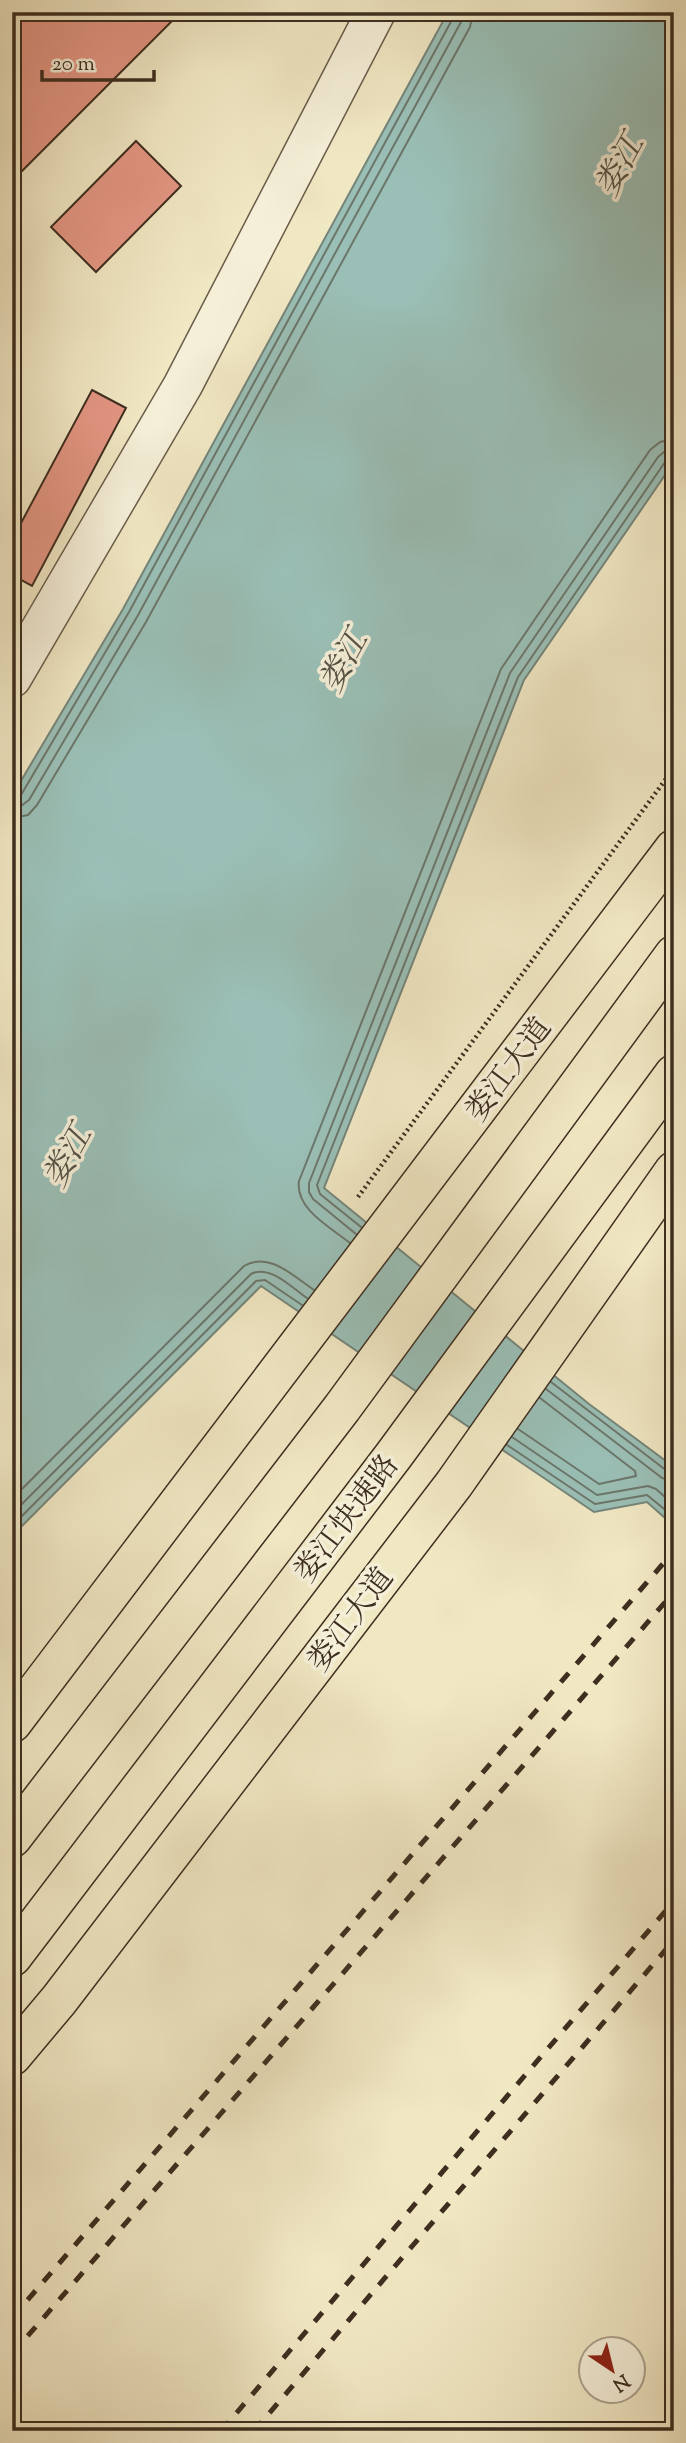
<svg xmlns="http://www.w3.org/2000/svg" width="686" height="2443" viewBox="0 0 686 2443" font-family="'Sorts Mill Goudy','Noto Serif SC',serif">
<rect width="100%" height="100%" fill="#f0e7c3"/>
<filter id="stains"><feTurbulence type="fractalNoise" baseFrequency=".00286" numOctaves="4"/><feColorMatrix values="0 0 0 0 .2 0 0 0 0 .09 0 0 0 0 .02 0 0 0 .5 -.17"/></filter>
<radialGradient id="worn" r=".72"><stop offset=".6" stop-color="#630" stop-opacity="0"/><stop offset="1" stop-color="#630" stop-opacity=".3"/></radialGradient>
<path fill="#9abfb6" stroke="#75857a" stroke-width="2" d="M448,12H674V462L524,680L324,1188L589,1404L674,1467V1526L647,1502L594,1512L261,1286L12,1536V796L123,609Z"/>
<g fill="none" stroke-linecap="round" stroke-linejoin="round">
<g stroke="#6c766b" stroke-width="2">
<path d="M12,799L21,795L129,612L453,18L454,12"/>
<path d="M12,807L21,806L29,800L137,617L461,22L463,12"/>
<path d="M12,818L28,815L37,805L146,622L470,27L473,12"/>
<path d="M361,1227L320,1194L317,1185L518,677L665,462L674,459"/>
<path d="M356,1234L313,1199L309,1192V1183L510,673L658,457L665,451L674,450"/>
<path d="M350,1243C330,1227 295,1209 299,1181L501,669L650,450L660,442L674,439"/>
<path d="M551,1382L667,1471L674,1472"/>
<path d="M546,1389L662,1478L674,1481"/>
<path d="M518,1429L599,1484L636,1476L635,1471L540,1398"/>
<path d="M512,1437L597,1495L648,1486L656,1489L674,1505"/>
<path d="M507,1445L595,1504L647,1495L674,1517"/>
<path d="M12,1499L244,1266C269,1251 293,1276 314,1290"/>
<path d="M12,1514L251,1274C270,1264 292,1288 307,1298"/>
<path d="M12,1526L256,1281L265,1280L302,1305"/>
</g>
</g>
<g fill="#e39683" stroke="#3e2e20" stroke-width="2">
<path d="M12,12H181L12,181Z"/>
<path d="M136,141L181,186L96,272L51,227Z"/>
<path d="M92,390L126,408L32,586L12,575V540Z"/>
</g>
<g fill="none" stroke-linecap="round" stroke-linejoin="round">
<defs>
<path id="minor" d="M12,678L183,385L376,12"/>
<g id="major">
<path d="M12,1723L674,849"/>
<path d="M12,2056L59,2000L454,1484L674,1171"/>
</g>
<g id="highway">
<path d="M12,1838L342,1408L674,955"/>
<path d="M12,1957L394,1455L674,1074"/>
</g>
</defs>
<use href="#minor" stroke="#6a5c49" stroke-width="41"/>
<use href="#major" stroke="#3e2e20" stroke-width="41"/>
<use href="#highway" stroke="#3e2e20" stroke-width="41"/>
<path stroke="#3e2e20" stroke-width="4.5" stroke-dasharray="2 3.5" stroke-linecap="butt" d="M358,1197L674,768"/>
<use href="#minor" stroke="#f5efd8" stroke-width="38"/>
<use href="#major" stroke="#f0e7c3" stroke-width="38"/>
<use href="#highway" stroke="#f0e7c3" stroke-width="38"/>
<g stroke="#3e2e20" stroke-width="5" stroke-dasharray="12 12" stroke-linecap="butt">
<path d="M12,2318L674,1551"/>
<path d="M12,2354L674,1592"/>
<path d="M221,2431L674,1901"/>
<path d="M254,2431L674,1940"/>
</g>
</g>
<g text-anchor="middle" stroke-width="7" stroke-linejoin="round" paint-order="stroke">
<g font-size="30" fill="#3e2e20" stroke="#f5efd8">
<text transform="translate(508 1069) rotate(-53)" y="10">娄江大道</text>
<text transform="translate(346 1518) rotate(-53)" y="10">娄江快速路</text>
<text transform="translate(350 1619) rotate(-53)" y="10">娄江大道</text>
</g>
<g font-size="32" font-style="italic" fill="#555246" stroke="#f5efd8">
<text transform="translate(619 165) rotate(-61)" y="11">娄江</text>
<text transform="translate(343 661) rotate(-61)" y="11">娄江</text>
<text transform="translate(67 1156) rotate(-61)" y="11">娄江</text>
</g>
</g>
<rect width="686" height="2443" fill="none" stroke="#f0e7c3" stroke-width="42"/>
<rect x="14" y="14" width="658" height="2415" fill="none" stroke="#3e2e20" stroke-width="3.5"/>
<rect x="21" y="21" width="644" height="2401" fill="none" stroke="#3e2e20" stroke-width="2"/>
<g transform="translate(612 2370) rotate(145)"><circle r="33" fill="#f5efd8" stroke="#aca28e" stroke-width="2"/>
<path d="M0-5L12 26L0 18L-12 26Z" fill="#8f2418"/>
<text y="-10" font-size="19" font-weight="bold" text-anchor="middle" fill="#3e2e20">N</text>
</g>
<path d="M42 70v10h112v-10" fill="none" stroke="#3e2e20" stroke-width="3.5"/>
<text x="52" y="70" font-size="21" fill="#3e2e20" stroke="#f5efd8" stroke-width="5" paint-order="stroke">20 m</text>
<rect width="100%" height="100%" filter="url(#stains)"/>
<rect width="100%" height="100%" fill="url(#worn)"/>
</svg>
